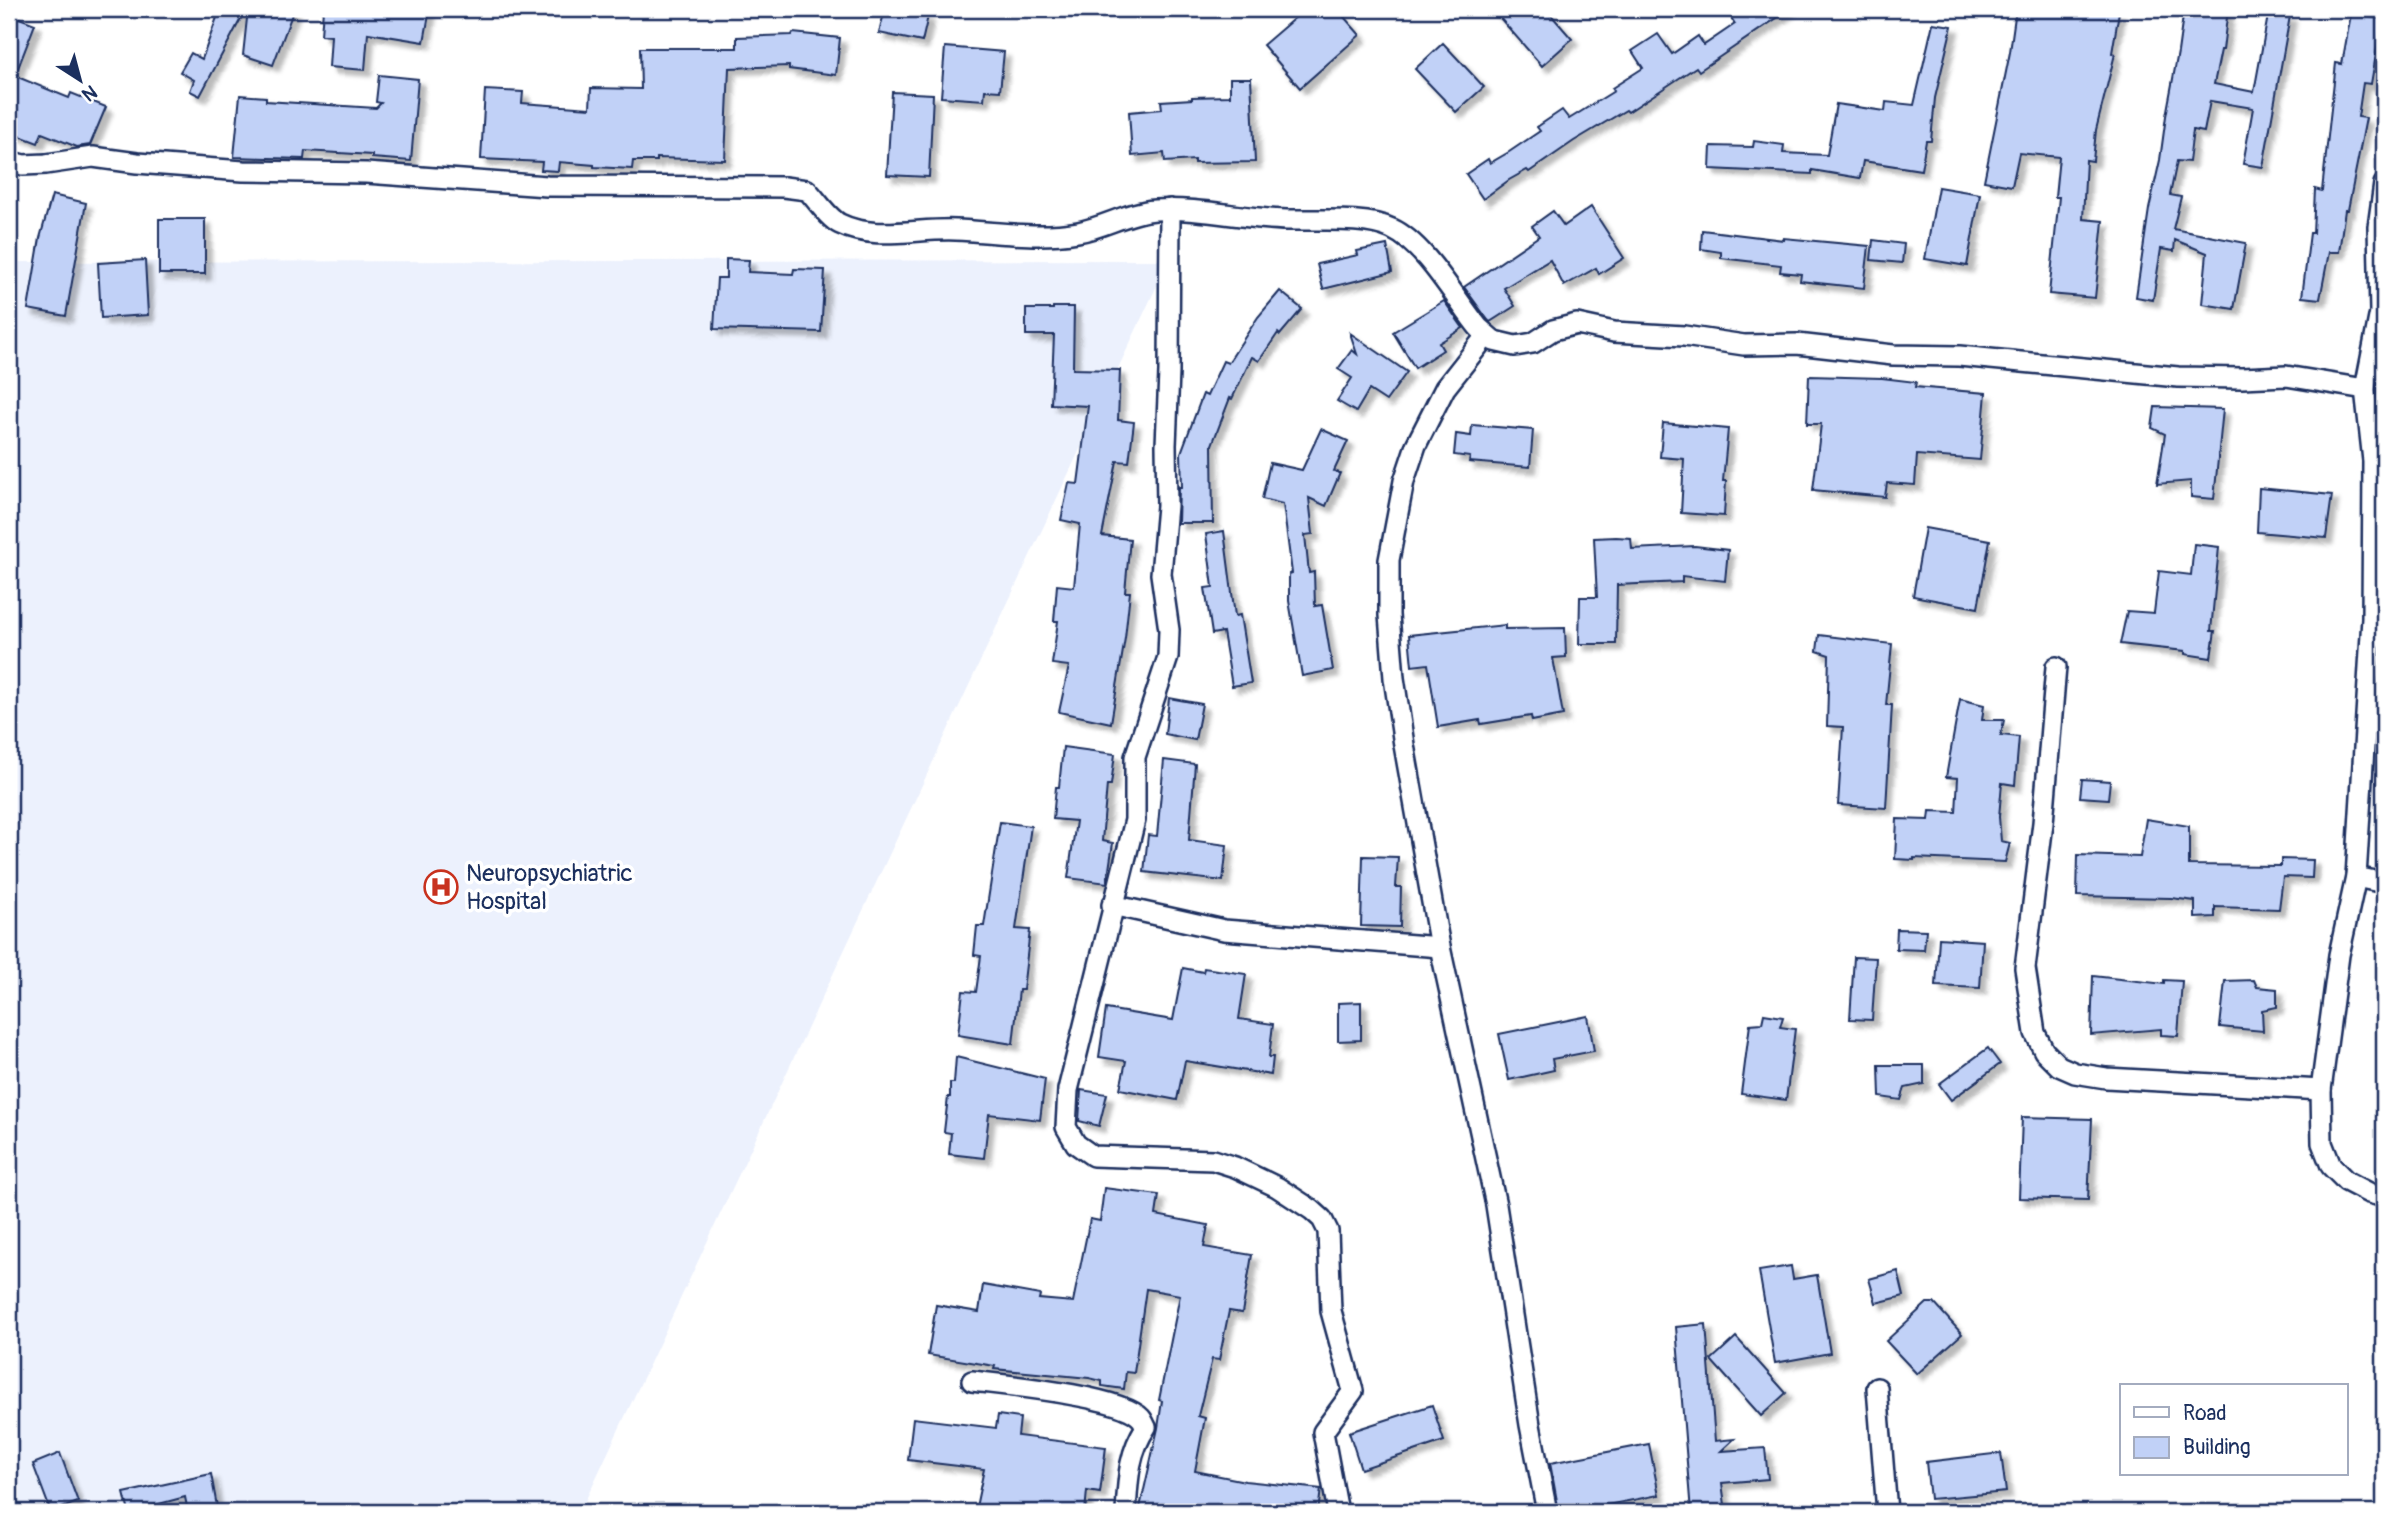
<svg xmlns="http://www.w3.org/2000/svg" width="2393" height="1521" viewBox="0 0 2393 1521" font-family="Pangolin,sans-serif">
<defs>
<filter id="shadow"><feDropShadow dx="6" dy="6" stdDeviation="2" flood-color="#0004"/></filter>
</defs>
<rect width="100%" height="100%" fill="#fff"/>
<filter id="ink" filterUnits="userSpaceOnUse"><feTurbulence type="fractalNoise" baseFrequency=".0143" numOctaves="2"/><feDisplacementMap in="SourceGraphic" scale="14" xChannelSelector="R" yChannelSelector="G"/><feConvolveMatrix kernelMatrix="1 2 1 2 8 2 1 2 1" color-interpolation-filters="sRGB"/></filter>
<g filter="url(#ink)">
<path fill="#ecf1fd" d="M1169,260L580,1512H9V262Z"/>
<g fill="#c1d1f7" stroke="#1b2f5e" stroke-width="2" filter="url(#shadow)">
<path d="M220,9H246L200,96L190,91L194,80L180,72L191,53L202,59Z"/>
<path d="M248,9H294L273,65L243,55Z"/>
<path d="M323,9H430L424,42L368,33L365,70L329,67L331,36L321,35Z"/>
<path d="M885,9H894L928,16L922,42L879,33Z"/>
<path d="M1305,9H1337L1360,35L1300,88L1263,45Z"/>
<path d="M1492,9H1546L1572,39L1542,66Z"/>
<path d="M1741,9H1790L1699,71L1696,67L1628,112L1626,110L1574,141L1529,172L1527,170L1509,180L1483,199L1466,174L1488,159L1490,163L1509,152L1540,131L1537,127L1562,110L1569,119L1614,91L1612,88L1643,68L1632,51L1658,34L1672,54L1698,36L1704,45L1735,24L1730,16Z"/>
<path d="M2016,9H2098L2119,12L2112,53L2115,54L2096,130L2093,161L2086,160L2083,219L2103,221L2095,298L2049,294L2059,197H2055L2059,157L2019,153L2012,186L1984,181L2010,52Z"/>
<path d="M2184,9H2228L2223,50H2221L2214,84L2254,92L2269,10L2290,16L2263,167L2243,164L2253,108L2210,101L2204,132L2193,130L2189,162L2177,161L2170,195L2181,197L2173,229L2246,243L2234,309L2202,304L2207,253L2175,240L2174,251L2161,249L2153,300L2136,297L2149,209L2160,160L2166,116L2178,52Z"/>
<path d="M9,14L35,24L15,76L69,98L71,93L106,107L90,145L77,147L42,133L38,143L9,132Z"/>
<path d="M2351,14L2382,19L2371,84L2363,83L2358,117L2366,118L2348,210H2345L2339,252H2329L2320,299L2302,297L2310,233H2313L2315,189L2322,191L2336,63L2342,64Z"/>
<path d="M1933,23L1952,26L1935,98L1931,141H1926L1921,170L1863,161L1860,178L1812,170V174L1710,169L1711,146L1753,147L1754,141L1784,145L1783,153L1827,155L1836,104L1885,111L1886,102L1914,105Z"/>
<path d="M793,33L840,38L836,75L789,69V66L729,68L725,160L657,158V161H633L632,169L594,167V165L559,162L558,171L541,170L542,162L481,159L485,90L523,92L522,103L590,108L591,88L641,89L640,48H737V37L792,35Z"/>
<path d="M1443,43L1484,87L1456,112L1415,69Z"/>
<path d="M945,47L1004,52L1000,91L985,90L984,100L941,97Z"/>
<path d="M379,75L418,79L411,161L372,158V155L305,151L304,159L234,157L240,95L266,97V101L376,108L381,103L376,102Z"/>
<path d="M1230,78H1251L1255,162L1194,163V160L1165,162L1164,153L1132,156L1129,112L1162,109L1161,101L1192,99V97L1230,96Z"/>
<path d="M892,92L933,94L929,177L887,175Z"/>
<path d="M1938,187L1980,194L1967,266L1925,259Z"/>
<path d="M52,195L86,203L66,316L28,309L40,238Z"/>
<path d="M1591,207L1624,258L1599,274L1596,268L1564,286L1550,260L1504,288L1515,306L1490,322L1488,320L1464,287L1539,236L1532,226L1553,211L1564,226Z"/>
<rect x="159" y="219" width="46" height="55"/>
<path d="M1702,230L1784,240V238L1805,240L1869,246L1864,288L1800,281L1801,274L1780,272L1781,265L1721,258V252L1701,249Z"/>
<path d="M1873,240L1904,244L1902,263L1871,260Z"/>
<path d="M1387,245L1392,272L1323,289L1317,264L1358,255L1357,251Z"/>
<path d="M726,259L749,260L748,272L793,274L794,269L825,270L821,332L714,329L717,278H726Z"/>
<path d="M145,260L148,315L101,318L98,263Z"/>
<path d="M1280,291L1302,309L1280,335L1278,333L1259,361L1252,357L1232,399L1230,398L1212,445L1213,523H1178L1179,487H1182L1181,453L1203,394L1207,396L1223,361L1228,363L1258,317Z"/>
<path d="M1444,301L1463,328L1439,343L1443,350L1415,368L1393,332Z"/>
<path d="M1053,307H1074L1073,369L1120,370L1118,420L1134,422L1129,462L1117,461L1102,536L1130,539L1125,592H1130L1125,638L1111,723L1059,712L1069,666L1052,664L1058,621H1054L1057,585L1074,587L1080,524L1061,520L1069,483L1078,484L1088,406L1051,404L1054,335H1026V309H1053Z"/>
<path d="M1350,333L1407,372L1386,401L1369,390L1356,412L1337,401L1352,378L1338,369L1352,350L1357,354Z"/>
<path d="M1809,376L1882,378L1916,382L1915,387L1986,393L1980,460L1917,455L1915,485L1887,483L1885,497L1813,490L1821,424H1807Z"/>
<path d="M2155,407L2223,409L2214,499L2191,497V481L2157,484L2165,434L2152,428Z"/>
<path d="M1663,423L1728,429L1723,481H1726L1724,516L1681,513L1684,459L1660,457Z"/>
<path d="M1472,425L1533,430L1530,467L1469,462L1470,457L1454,455L1456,434L1471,436Z"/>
<path d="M1321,429L1348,441L1334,471L1340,473L1326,506L1309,498L1313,534L1305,535L1309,573L1314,572L1315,606L1322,605L1333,670L1302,676L1289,601V574L1292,573L1283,504L1262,499L1270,463L1302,470Z"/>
<path d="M2259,488L2332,495L2326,538L2257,532Z"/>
<path d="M1925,528L1990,540L1978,608L1913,596Z"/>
<path d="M1224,531L1235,616L1240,615L1251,683L1232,686L1223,632L1212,634L1205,588L1213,587L1206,534Z"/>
<path d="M1616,537L1631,538L1632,549L1695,546L1728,550L1725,581L1682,576V582L1617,585L1616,644H1579L1580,597H1597L1594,538Z"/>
<path d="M2194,544L2219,547L2211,631H2215L2211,658L2185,654V651L2120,644L2127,611L2154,613L2159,571L2191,575Z"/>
<path d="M1505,625V629L1565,628L1566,657L1553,658L1563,715L1532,721L1531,716L1481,724L1480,720L1438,727L1428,664L1412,666L1409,635Z"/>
<path d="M1819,635L1892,644L1886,705H1892L1886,808L1838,805L1843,727L1827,726L1829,655L1817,651Z"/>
<path d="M1169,698L1202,704L1195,740L1165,734Z"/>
<path d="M1960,699L1984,705L1982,720H2004L2001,735L2019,737L2015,785L2002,783L1999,817L2001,841L2010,843L2005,862L1914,858V860L1895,859L1897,819L1929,820L1930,811L1956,812L1958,778L1946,777Z"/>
<path d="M1063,747L1115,754L1111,785H1107L1102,841L1113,843L1107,883L1068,878L1076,821L1053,819L1056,787H1059Z"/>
<path d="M1164,760L1195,764L1189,840L1227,845L1223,881L1144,872L1148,835L1157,836Z"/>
<path d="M2082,779L2110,781L2108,799L2080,797Z"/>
<path d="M2146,819L2189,826V865L2281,866V859L2313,860L2312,878L2283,877L2279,909L2215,907V917L2195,918V901L2171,898L2077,896L2078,855L2140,857Z"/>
<path d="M1000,822L1031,826L1016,929L1030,930L1023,990H1019L1013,1044L958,1035L963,991L976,992L981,956L974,955L977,926H984Z"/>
<path d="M1363,856L1398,857L1396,887H1401L1400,927L1361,926Z"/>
<path d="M1897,929L1926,930L1924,950L1896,949Z"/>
<path d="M1939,938L1983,941L1980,988L1936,986Z"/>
<path d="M1854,957L1876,958L1872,1020L1850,1019Z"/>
<path d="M1183,968L1203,972L1204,968L1246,974L1239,1019L1273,1024L1269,1057H1273L1271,1075L1185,1061L1177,1100L1120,1089L1126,1061L1099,1057L1106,1009L1173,1020Z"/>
<path d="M2093,976L2164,984V980L2182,981L2178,1036L2161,1035V1029L2091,1035Z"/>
<path d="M2254,980L2257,987L2277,989V1007L2262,1010L2263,1031L2220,1027L2225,981Z"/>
<path d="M1361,1002V1040L1338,1041V1003Z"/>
<path d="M1764,1014L1783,1017L1780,1027L1795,1029L1786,1100L1741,1094L1750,1024L1762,1023Z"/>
<path d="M1588,1016L1594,1051L1552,1059L1554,1070L1509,1080L1499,1034Z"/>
<path d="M1988,1048L2000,1064L1951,1100L1939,1084Z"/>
<path d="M956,1057L1045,1079L1040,1120L989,1114L984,1158L949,1154L951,1133L944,1132L948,1097H950V1083H954Z"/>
<path d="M1879,1065H1924V1084L1905,1088L1901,1100L1880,1097Z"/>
<path d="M1081,1090L1107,1094L1099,1126L1079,1121Z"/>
<path d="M2022,1117L2092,1119L2088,1200L2019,1198Z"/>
<path d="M1104,1188L1159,1195L1156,1215L1208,1225L1204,1247L1252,1255L1242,1313L1229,1311L1219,1360L1212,1359L1198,1416L1205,1418L1195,1471L1245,1481L1321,1489L1318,1512H1139L1158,1428L1162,1401L1159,1400L1180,1295L1146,1289L1134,1373L1126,1372L1124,1389L1102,1386V1381L1089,1378L994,1369L995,1366L928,1355L936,1305L979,1312L983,1285L1040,1295L1039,1299L1073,1302L1090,1219L1100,1221Z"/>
<path d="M1791,1266L1793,1279L1817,1275L1830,1353L1775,1363L1759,1271Z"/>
<path d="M1898,1271L1904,1296L1876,1303L1869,1279Z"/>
<path d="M1927,1303H1934L1962,1334L1917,1374L1886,1341Z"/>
<path d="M1706,1324L1715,1441L1734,1439L1721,1451L1765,1448L1768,1479L1722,1483L1726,1512H1691L1676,1327Z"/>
<path d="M1736,1337L1786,1393L1761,1416L1711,1360Z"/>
<path d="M1432,1405L1444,1441L1361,1469L1349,1432Z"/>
<path d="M998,1415L1020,1418L1018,1436L1106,1447L1100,1493L1087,1491L1085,1512H975L984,1469L908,1460L913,1418L996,1428Z"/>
<path d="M1649,1444L1659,1495L1571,1512H1559L1550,1463Z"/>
<path d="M60,1453L78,1502L51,1512L33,1464Z"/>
<path d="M2001,1453L2006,1492L1930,1499L1926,1462Z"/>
<path d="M211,1474L218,1512H188L185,1497L129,1512L124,1493Z"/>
</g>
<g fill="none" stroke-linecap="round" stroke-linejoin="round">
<defs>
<g id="minor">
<path d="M9,161L23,165L46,164L93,157L137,163L243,171L366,173L547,186L784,187L807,190C817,200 828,218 840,224C874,241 919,228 956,230C997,232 1037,239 1078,232C1105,227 1128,212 1155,210C1199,207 1243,219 1287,220C1316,221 1366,216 1392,229C1425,244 1456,300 1479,328L1494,341L1515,346L1533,343L1553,330L1577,324L1614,332L1684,336L1744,345L1797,344L1893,355L1959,356L2178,377L2242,378L2286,376L2365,389"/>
<path d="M2384,184L2378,227L2380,312L2365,389L2373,461L2372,618L2356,877L2339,955L2321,1090L2322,1143L2331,1166L2346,1181L2369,1193L2384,1197"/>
<path d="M1170,209L1169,372L1166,445L1167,506L1161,574L1169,630L1168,657L1135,757V820L1068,1090L1066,1127L1076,1144L1093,1156L1213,1160L1235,1167L1277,1187L1312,1210L1322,1219L1328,1231L1331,1311L1353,1391L1323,1432L1338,1512"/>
<path d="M1486,336L1445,388L1416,445L1404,481L1389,560V615L1394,678L1404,745L1440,947L1496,1205L1530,1425L1547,1512"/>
<path d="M2056,667L2043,823L2025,968L2035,1033L2044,1051L2059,1066L2075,1073L2106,1078L2321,1090"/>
<path d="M2356,877L2384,883"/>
<path d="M1112,905L1224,930L1440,947"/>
<path d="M972,1381C1005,1385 1121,1396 1141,1418C1143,1420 1144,1424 1146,1427C1128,1454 1128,1481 1126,1512"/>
<path d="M1877,1388L1887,1512"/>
</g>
</defs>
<use href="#minor" stroke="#1b2f5e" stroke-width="24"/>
<use href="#minor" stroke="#fff" stroke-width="19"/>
</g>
</g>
<defs>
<symbol id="hospital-ring" viewBox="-11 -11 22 22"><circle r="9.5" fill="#fff" stroke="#c8321e" stroke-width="1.5"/><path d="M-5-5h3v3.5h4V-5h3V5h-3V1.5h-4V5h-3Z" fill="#c8321e"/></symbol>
</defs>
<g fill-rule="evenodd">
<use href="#hospital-ring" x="422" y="868" width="38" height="38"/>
</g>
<g text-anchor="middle" stroke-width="7" stroke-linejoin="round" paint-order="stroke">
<g font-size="24" fill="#1b2f5e" stroke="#fff" text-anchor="start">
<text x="466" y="881">Neuropsychiatric<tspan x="466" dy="28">Hospital</tspan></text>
</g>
</g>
<rect width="2393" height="1521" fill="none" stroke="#fff" stroke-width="35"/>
<rect x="18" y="18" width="2358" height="1486" fill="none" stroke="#1b2f5e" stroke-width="2.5" filter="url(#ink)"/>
<rect x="2120" y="1384" width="228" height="91" fill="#ffffff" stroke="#a4acbf" stroke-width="2"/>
<rect x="2134" y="1407" width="35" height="10" fill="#ffffff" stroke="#a4acbf" stroke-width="2"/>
<text x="2183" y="1420" font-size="21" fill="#1b2f5e">Road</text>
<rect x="2134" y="1437" width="35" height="21" fill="#c1d1f7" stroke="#a4acbf" stroke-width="2"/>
<text x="2183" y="1454" font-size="21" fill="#1b2f5e">Building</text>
<g transform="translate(80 80) rotate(144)" stroke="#ffffff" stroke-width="5" paint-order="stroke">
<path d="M0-5L12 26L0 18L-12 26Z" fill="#1b2f5e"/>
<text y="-10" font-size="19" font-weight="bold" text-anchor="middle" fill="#1b2f5e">N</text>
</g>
</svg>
